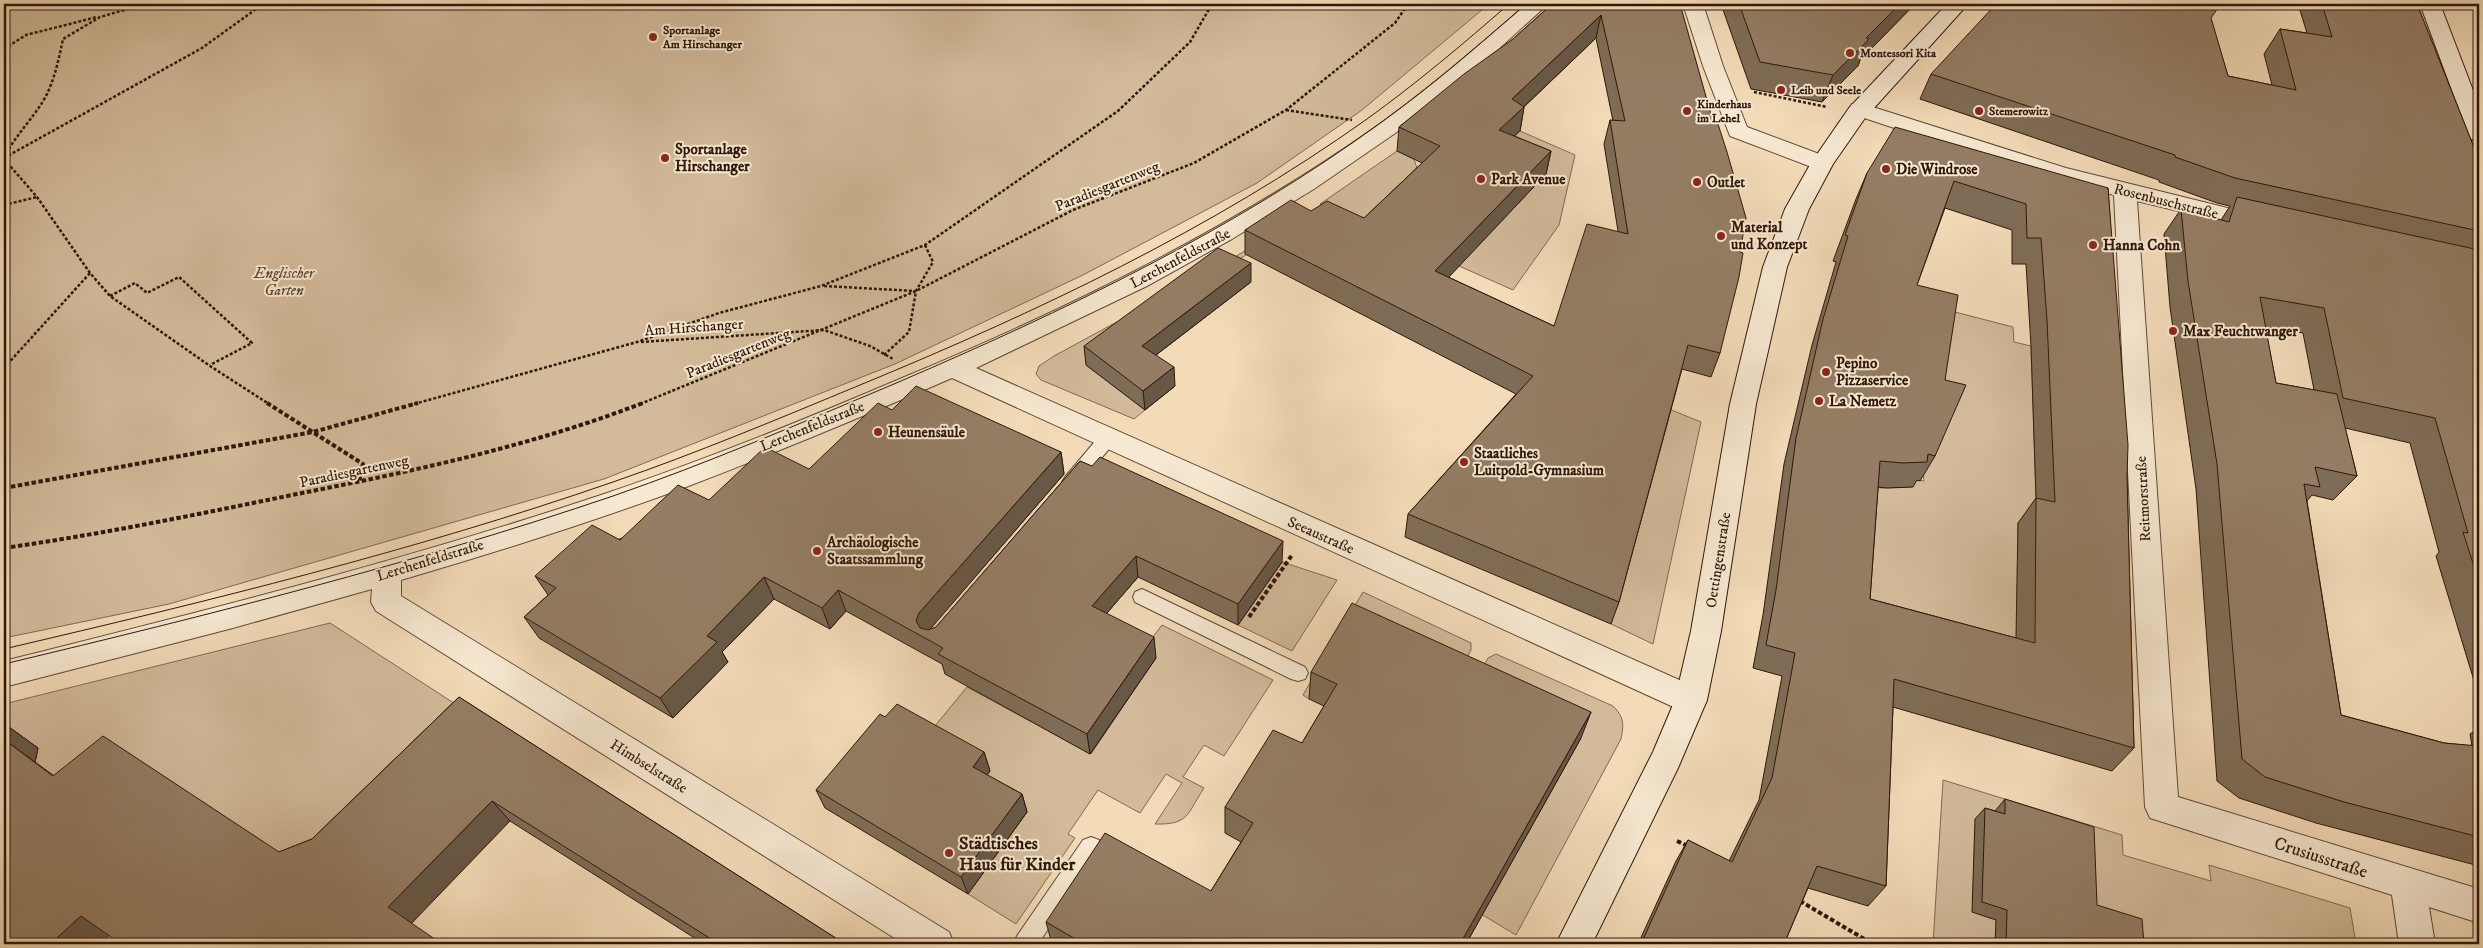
<svg xmlns="http://www.w3.org/2000/svg" width="2483" height="948" viewBox="0 0 2483 948" font-family="'IM FELL DW Pica',serif">
<rect width="100%" height="100%" fill="#f3dbb8"/>
<filter id="stains"><feTurbulence type="fractalNoise" baseFrequency=".004" numOctaves="4"/><feColorMatrix values="0 0 0 0 .2 0 0 0 0 .09 0 0 0 0 .02 0 0 0 .5 -.17"/></filter>
<radialGradient id="worn" r=".72"><stop offset=".6" stop-color="#630" stop-opacity="0"/><stop offset="1" stop-color="#630" stop-opacity=".3"/></radialGradient>
<g fill="#d2ba9a" stroke="#806952">
<path d="M4,4H1489L1362,110L1257,183L1083,275L895,364L604,479L169,604L4,638Z"/>
<path d="M1520,131L1575,155L1559,225L1513,290L1320,204L1397,151L1414,159L1422,183L1511,139Z"/>
<path d="M1290,224L1087,366L1145,410L1134,419L1041,380L1036,374L1039,366L1054,356L1218,267Z"/>
<path d="M1831,280L2013,327L2014,342L2031,346L2037,527L2018,523L2016,667L1855,623L1859,485L1882,488L1912,487L1915,480L1924,481L1923,474Z"/>
<path d="M1669,409L1701,422L1653,644L1611,624Z"/>
<path d="M1282,562L1337,580L1292,651L1238,625Z"/>
<path d="M1363,592L1471,643V650L1455,680L1349,631L1309,699L1303,695Z"/>
<path d="M330,623L477,718L303,871L82,796L35,762L38,748L4,731V704Z"/>
<path d="M1162,625L1273,680L1224,756L1204,745L1183,777L1204,788C1187,814 1189,825 1155,824L1182,783L1166,774L1140,813L1098,790L1068,834L1075,838L1016,924L968,894L1027,812L978,786L989,770L916,749L967,687L1091,754L1155,659L1142,651Z"/>
<path d="M1496,654L1613,706C1624,717 1624,724 1621,739L1516,935L1481,914L1472,688L1488,658Z"/>
<path d="M1943,780L2122,835L2123,855L2211,881L2209,865L2350,908L2356,944H1933Z"/>
</g>
<g fill="none" stroke-linecap="round" stroke-linejoin="round">
<defs>
<g id="lane">
<path d="M1108,432L1114,433L1117,438L1114,443L1077,487L1071,489L1065,487L1062,482L1065,477L1102,433Z"/>
<path d="M1142,589L1305,667L1308,673L1305,679L1298,681L1291,679L1135,602L1133,597L1135,592Z"/>
<path d="M1091,837L1099,840L1102,847L1099,854L1038,944H1014L1017,936L1083,840Z"/>
</g>
<g id="street">
<path d="M1527,4H1548L1471,74L1394,134L1314,189L1232,239L1147,286L976,368L1702,690L1707,700L1702,710L1691,714L1680,710L952,378C864,416 775,453 686,487C592,522 497,552 401,580V596L949,932L954,944H904L376,611L371,602L372,589L233,628L4,687V661C205,611 407,560 604,494C705,460 804,420 902,378C1068,309 1229,230 1377,126C1429,89 1478,46 1527,4Z"/>
<path d="M1683,4H1703L1723,66L1747,127L1830,158L1833,163L1830,168L1822,170L1814,168L1730,136L1703,66Z"/>
<path d="M1860,103L2066,168L2268,218L2272,223L2268,228L2260,231L2137,201L2178,797L2479,889V923L2429,907L2435,944H2399L2392,895L2150,818L2145,807L2114,195L2000,163L1852,114L1849,109L1852,104Z"/>
</g>
<g id="secondary">
<path d="M1947,4H1968L1865,118L1833,164L1809,209L1787,267L1756,404L1721,631L1707,700L1678,768L1592,944H1556L1653,752L1675,700L1691,631L1730,404L1763,267L1785,209L1811,163L1849,108Z"/>
<path d="M2420,4H2440L2479,106V141L2471,139L2468,134Z"/>
</g>
</defs>
<use href="#lane" stroke="#5f4936" stroke-width="2"/>
<use href="#street" stroke="#5f4936" stroke-width="2"/>
<use href="#secondary" stroke="#2e180a" stroke-width="2"/>
<g stroke="#2e180a" stroke-width="2.5" stroke-dasharray="3 2" stroke-linecap="butt">
<path d="M4,49L26,35L97,17"/>
<path d="M1754,92L1827,107"/>
<path d="M1286,110L1352,120"/>
<path d="M4,158L202,48L263,4"/>
<path d="M4,158C15,135 34,118 46,96C55,78 59,58 63,39L100,17L145,4"/>
<path d="M4,159L37,197L90,273L110,296L210,366L269,404"/>
<path d="M4,205L37,197"/>
<path d="M824,286L915,291"/>
<path d="M110,296L135,283L147,293L179,277L252,343L210,365"/>
<path d="M641,342L824,330L870,346L893,359"/>
<path d="M884,355L909,332L916,291L933,262L925,245"/>
<path d="M4,368L90,273"/>
<path d="M414,404L637,342L719,313L821,286L925,245L1118,111L1190,42L1212,4"/>
<path d="M640,404L916,291L1073,210L1194,163L1286,110L1395,23L1408,4"/>
</g>
<g stroke="#2e180a" stroke-width="4" stroke-dasharray="4.5 2.5" stroke-linecap="butt">
<path d="M267,403L363,464L359,482"/>
<path d="M4,488L313,432L418,403"/>
<path d="M4,548C103,534 199,514 297,494C414,471 531,446 643,403"/>
<path d="M1249,617L1292,555"/>
<path d="M1677,841L1688,846"/>
<path d="M1800,901L1866,940L1878,944"/>
</g>
<use href="#lane" fill="#f7e8d1" fill-rule="evenodd"/>
<use href="#street" fill="#f7e8d1" fill-rule="evenodd"/>
<use href="#secondary" fill="#f7e8d1" fill-rule="evenodd"/>
<g stroke="#2e180a" stroke-width="1">
<path d="M4,649C209,601 414,551 613,482C697,453 778,419 860,385C1037,312 1211,230 1367,119C1417,83 1463,44 1509,4"/>
<path d="M4,664C209,615 413,564 613,496C708,463 801,423 894,384C1064,311 1233,231 1383,121C1433,85 1479,45 1526,4"/>
</g>
</g>
<g fill="#7f6c56" stroke="#2e180a" fill-rule="evenodd">
<path d="M1552,4H1680L1720,353L1711,377L1682,369L1619,602L1611,624L1405,537L1408,514L1516,394L1245,254V230L1364,218L1422,163L1397,151L1399,127L1513,39ZM1596,38L1613,121L1610,120L1604,144L1618,231L1554,326L1448,277L1546,174L1551,151L1514,136L1520,131L1524,107Z"/>
<path d="M1721,4H1797L1798,5L1827,6L1830,4H1915L1860,60L1858,66L1822,102L1751,89Z"/>
<path d="M2298,4H2417L2479,160V697L2436,556L2439,552L2410,443L2345,428L2357,476L2333,500L2312,495L2307,501L2341,715L2444,743L2472,746L2470,734L2479,728V866L2316,823L2239,798L2217,781L2196,489L2170,307L2164,234L2181,209L2221,220L2230,206L2217,203L2159,182V180L1920,99L1931,74L2211,19L2228,76L2272,85L2264,54L2280,29L2307,33ZM2265,327L2303,333L2314,390L2276,383Z"/>
<path d="M1867,173L2108,188L2127,477L2134,748L2112,771L1893,707L1886,886L1868,906L1808,888L1784,944H1638L1676,861L1688,840L1729,861L1759,800L1782,676L1753,668L1763,615L1784,464L1812,345L1836,262L1833,261L1856,199ZM1945,208L2012,230V264H2026L2031,346L2036,498L2018,523L2016,638L1870,599L1878,487L1887,488L1913,487L1917,480L1920,481L1935,456L1945,380L1917,285Z"/>
<path d="M1251,282L1156,355L1175,386L1145,410L1086,365L1084,346Z"/>
<path d="M892,410L1061,452L1064,474L929,630L936,627L1080,461L1282,562L1238,625L1138,577L1106,614L1156,658L1090,754L945,674L942,664L846,611L830,629L774,599L722,652L728,662L673,718L539,638L524,617L548,595L535,576L709,500L809,469Z"/>
<path d="M1311,672L1581,738L1466,944H1052L1046,922L1211,891L1241,842L1225,833V807L1302,743L1324,706L1309,699Z"/>
<path d="M459,697L845,944H704L510,821L109,935L100,944H4L9,727L38,748L35,762L54,776L279,852L312,839Z"/>
<path d="M885,717L984,752L990,771L987,775L1022,794L1027,812L968,894L825,808L816,790Z"/>
<path d="M2005,799L2097,905L2144,944H1995L1996,920L1972,912L1975,819L1985,808L1995,811Z"/>
</g>
<g fill="#685846" stroke="#2e180a">
<path d="M1900,4H1915L1860,60L1858,66L1822,102L1833,75L1866,38Z"/>
<path d="M1601,15L1596,38L1511,119L1524,107L1520,131L1495,153L1499,130L1512,99Z"/>
<path d="M1551,151L1546,174L1432,295L1435,271Z"/>
<path d="M1251,263V282L1143,365L1142,346Z"/>
<path d="M1174,367L1175,386L1145,410L1143,391Z"/>
<path d="M1061,452L1064,474L926,634L924,638L916,621L919,613Z"/>
<path d="M1283,541L1282,562L1238,625V604Z"/>
<path d="M1136,556L1138,577L1095,627L1092,606Z"/>
<path d="M764,577L774,599L722,652L728,662L673,718L660,698L707,636Z"/>
<path d="M838,590L846,611L830,629L822,608Z"/>
<path d="M1154,637L1156,658L1090,754L1087,734Z"/>
<path d="M1591,712L1581,738L1466,944H1460Z"/>
<path d="M9,727L38,748L35,762L6,741Z"/>
<path d="M984,752L990,771L978,786L973,767Z"/>
<path d="M1022,794L1027,812L968,894L961,877Z"/>
<path d="M492,801L510,821L410,925L388,907Z"/>
<path d="M81,916L111,934L100,944H50Z"/>
</g>
<g fill="#947d64" stroke="#2e180a" fill-rule="evenodd">
<path d="M1552,4H1680L1712,118H1716L1727,152L1746,218L1740,252L1743,253L1739,277L1720,353L1688,345L1619,602L1408,514L1533,376L1245,230L1291,200L1311,211L1327,201L1364,218L1440,146L1399,127L1464,74L1513,39ZM1601,15L1625,121L1610,120L1628,234L1587,224L1554,326L1435,271L1551,151L1499,130L1524,107L1512,99Z"/>
<path d="M1739,4H1797L1798,5L1827,6L1830,4H1900L1866,38L1869,39L1833,75L1760,62Z"/>
<path d="M1996,4H2218L2220,5L2211,18L2228,76L2296,90L2280,29L2332,37L2322,4H2417L2479,160V231L2235,178L2175,157V155L1931,74Z"/>
<path d="M1895,127L2108,188L2128,445L2127,477L2134,748L1894,679L1886,886L1817,866L1784,944H1641L1688,840L1732,862L1772,778L1795,653L1766,645L1776,590L1796,438L1823,319L1848,236L1845,235L1867,173ZM1954,181L2026,204L2027,238H2041L2047,320L2055,502L2036,498L2035,643L1870,599L1880,461L1902,463L1927,462L1928,454L1935,456L1966,385L1945,380L1958,295L1917,285Z"/>
<path d="M2237,197L2479,250V582L2463,532L2468,533L2435,418L2343,398L2324,308L2260,297L2276,383L2337,394L2357,476L2315,467L2320,487L2304,484L2341,715L2444,743L2479,746V837L2344,802L2265,777L2242,759L2217,464L2188,281L2181,209L2229,222Z"/>
<path d="M1218,248L1251,263L1142,346L1174,367L1143,391L1084,346Z"/>
<path d="M916,386L1061,452L919,613L916,621L920,628L928,630L936,627L1080,461L1092,466L1100,457L1283,541L1238,604L1136,556L1092,606L1154,637L1087,734L938,654L943,648L838,590L822,608L764,577L707,636L717,642L660,698L524,617L556,588L535,576L592,525L620,540L678,485L709,500L765,447L809,469L878,403L892,410Z"/>
<path d="M1352,603L1591,712L1460,944H1084L1046,922L1105,833L1211,891L1253,823L1225,807L1273,730L1302,743L1337,684L1311,672Z"/>
<path d="M459,697L845,944H719L492,801L388,907L442,944H121L81,916L50,944H4V724L9,727L6,741L53,776L103,736L279,852L312,839Z"/>
<path d="M897,704L984,752L973,767L1022,794L961,877L816,790L880,714L885,717Z"/>
<path d="M2005,799L2094,827L2097,905L2142,919L2144,944H2006L2007,910L1982,902L1985,808L2005,814Z"/>
</g>
<g fill="#8f2418" stroke="#f7e8d1" stroke-width="2">
<circle cx="653" cy="37" r="5"/>
<circle cx="1850" cy="53" r="5"/>
<circle cx="1781" cy="90" r="5"/>
<circle cx="1687" cy="111" r="5"/>
<circle cx="1979" cy="111" r="5"/>
<circle cx="665" cy="158" r="5"/>
<circle cx="1886" cy="169" r="5"/>
<circle cx="1481" cy="179" r="5"/>
<circle cx="1697" cy="182" r="5"/>
<circle cx="1721" cy="236" r="5"/>
<circle cx="2093" cy="245" r="5"/>
<circle cx="2173" cy="331" r="5"/>
<circle cx="1826" cy="372" r="5"/>
<circle cx="1819" cy="401" r="5"/>
<circle cx="878" cy="432" r="5"/>
<circle cx="1464" cy="462" r="5"/>
<circle cx="817" cy="551" r="5"/>
<circle cx="949" cy="853" r="5"/>
</g>
<g text-anchor="middle" stroke-width="4" stroke-linejoin="round" paint-order="stroke">
<g font-size="12" font-weight="bold" fill="#2e180a" stroke="#f7e8d1" text-anchor="start">
<text x="663" y="34">Sportanlage<tspan x="663" dy="14">Am Hirschanger</tspan></text>
<text x="1860" y="57">Montessori Kita</text>
<text x="1791" y="94">Leib und Seele</text>
<text x="1697" y="108">Kinderhaus<tspan x="1697" dy="14">im Lehel</tspan></text>
<text x="1989" y="115">Stemerowitz</text>
</g>
<g font-size="15" font-weight="bold" fill="#2e180a" stroke="#f7e8d1" text-anchor="start">
<text x="675" y="154">Sportanlage<tspan x="675" dy="17">Hirschanger</tspan></text>
<text x="1896" y="174">Die Windrose</text>
<text x="1491" y="184">Park Avenue</text>
<text x="1707" y="187">Outlet</text>
<text x="1731" y="232">Material<tspan x="1731" dy="17">und Konzept</tspan></text>
<text x="2103" y="250">Hanna Cohn</text>
<text x="2183" y="336">Max Feuchtwanger</text>
<text x="1836" y="368">Pepino<tspan x="1836" dy="17">Pizzaservice</tspan></text>
<text x="1829" y="406">La Nemetz</text>
<text x="888" y="437">Heunensäule</text>
<text x="1474" y="458">Staatliches<tspan x="1474" dy="17">Luitpold-Gymnasium</tspan></text>
<text x="827" y="547">Archäologische<tspan x="827" dy="17">Staatssammlung</tspan></text>
</g>
<g font-size="15" fill="#2e180a" stroke="#f7e8d1">
<text transform="translate(1107 186) rotate(-22)" y="5">Paradiesgartenweg</text>
<text transform="translate(2166 201) rotate(14)" y="5">Rosenbuschstraße</text>
<text transform="translate(1180 258) rotate(-28)" y="5">Lerchenfeldstraße</text>
<text transform="translate(694 327) rotate(-4)" y="5">Am Hirschanger</text>
<text transform="translate(738 353) rotate(-22)" y="5">Paradiesgartenweg</text>
<text transform="translate(812 426) rotate(-22)" y="5">Lerchenfeldstraße</text>
<text transform="translate(354 471) rotate(-12)" y="5">Paradiesgartenweg</text>
<text transform="translate(2143 499) rotate(-93)" y="5">Reitmorstraße</text>
<text transform="translate(1321 535) rotate(24)" y="5">Seeaustraße</text>
<text transform="translate(430 560) rotate(-17)" y="5">Lerchenfeldstraße</text>
<text transform="translate(1718 560) rotate(-81)" y="5">Oettingenstraße</text>
<text transform="translate(649 766) rotate(32)" y="5">Himbselstraße</text>
</g>
<g font-size="15" font-style="italic" fill="#5f4935" stroke="#f7e8d1">
<text x="284" y="278">Englischer<tspan x="284" dy="17">Garten</tspan></text>
</g>
<g font-size="18" font-weight="bold" fill="#2e180a" stroke="#f7e8d1" text-anchor="start">
<text x="959" y="849">Städtisches<tspan x="959" dy="21">Haus für Kinder</tspan></text>
</g>
<g font-size="18" fill="#2e180a" stroke="#f7e8d1">
<text transform="translate(2321 857) rotate(18)" y="6">Crusiusstraße</text>
</g>
</g>
<rect width="2483" height="948" fill="none" stroke="#f3dbb8" stroke-width="20"/>
<rect x="5" y="5" width="2473" height="938" fill="none" stroke="#2e180a" stroke-width="2.5"/>
<rect x="10" y="10" width="2463" height="928" fill="none" stroke="#2e180a"/>
<rect width="100%" height="100%" filter="url(#stains)"/>
<rect width="100%" height="100%" fill="url(#worn)"/>
</svg>
